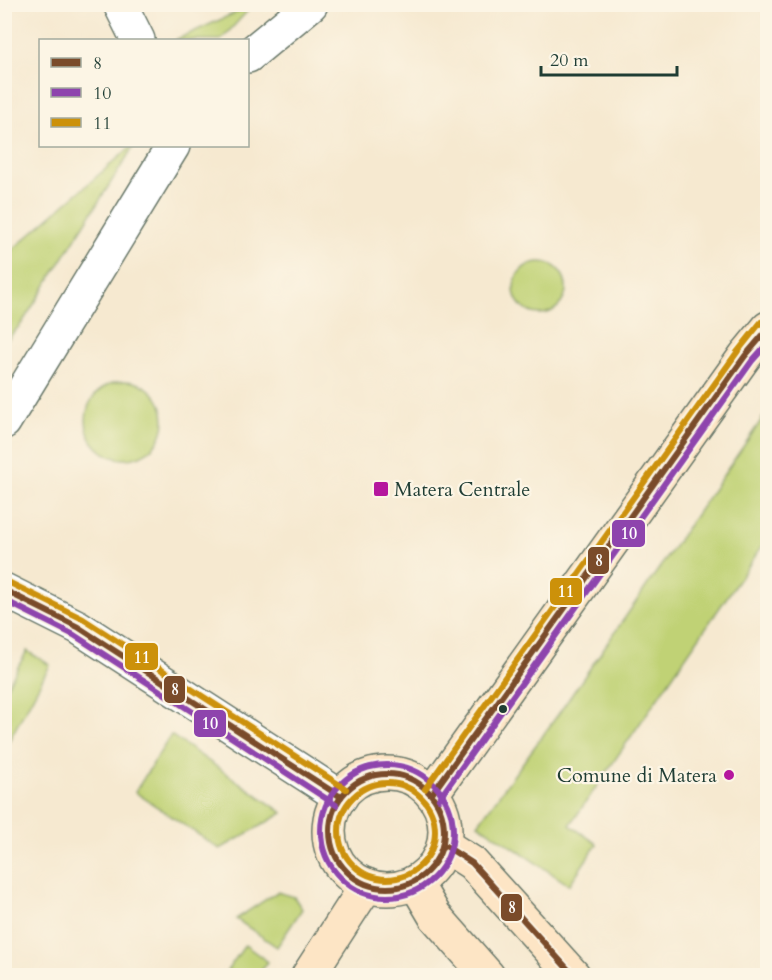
<svg xmlns="http://www.w3.org/2000/svg" width="772" height="980" viewBox="0 0 772 980" font-family="Cardo,serif">
<rect width="100%" height="100%" fill="#fcf5e5"/>
<filter id="ink" filterUnits="userSpaceOnUse"><feTurbulence type="fractalNoise" baseFrequency=".0167" numOctaves="2"/><feDisplacementMap in="SourceGraphic" scale="12" xChannelSelector="R" yChannelSelector="G"/><feConvolveMatrix kernelMatrix="1 2 1 2 8 2 1 2 1" color-interpolation-filters="sRGB"/></filter>
<filter id="wash" filterUnits="userSpaceOnUse"><feTurbulence type="fractalNoise" baseFrequency=".008" numOctaves="4" result="noise"/><feDisplacementMap in="SourceGraphic" scale="24" xChannelSelector="R" yChannelSelector="G"/><feGaussianBlur stdDeviation="1.35" result="paint"/><feColorMatrix in="noise" values="0 0 0 0 0 0 0 0 0 0 0 0 0 0 0 0 0 1.4 0 .05"/><feComposite in="paint" operator="in"/></filter>
<g filter="url(#wash)">
<rect width="100%" height="100%" fill="#f6e9d0"/>
<g fill="#c0d275" stroke="#708854" stroke-width="1.5">
<path d="M253,5L221,40H175Z"/>
<path d="M132,146H134L22,323L5,342V256Z"/>
<circle cx="540" cy="288" r="26"/>
<circle cx="125" cy="420" r="39"/>
<path d="M767,412V539L570,825L597,844L569,885L478,824L557,716Z"/>
<path d="M27,651L50,665L5,748V690Z"/>
<path d="M171,735L283,813L220,849L135,792Z"/>
<path d="M277,892L294,897L302,909L277,947L236,919Z"/>
<path d="M245,945L268,962L258,975H224Z"/>
</g>
</g>
<g filter="url(#ink)">
<g fill="none" stroke-linecap="round" stroke-linejoin="round">
<defs>
<g id="minor">
<path d="M120,4L138,40"/>
<path d="M248,56L311,4"/>
<path d="M4,422L173,146"/>
<path d="M4,590L78,627L341,797"/>
</g>
<g id="secondary">
<circle cx="387" cy="831" r="58"/>
<path d="M432,794L745,356L768,328"/>
<path d="M444,845L472,863L574,976"/>
<path d="M415,882L435,916L488,976"/>
<path d="M308,976L367,885"/>
</g>
</defs>
<use href="#minor" stroke="#6a796b" stroke-width="36"/>
<use href="#secondary" stroke="#6a796b" stroke-width="36"/>
<use href="#minor" stroke="#fff" stroke-width="33"/>
<use href="#secondary" stroke="#fde5c5" stroke-width="33"/>
<defs>
<g id="bus-1">
<path d="M4,590L78,627L341,797"/>
<circle cx="387" cy="831" r="57"/>
<path d="M432,794L745,356L768,329"/>
<path d="M444,845L472,863L574,976"/>
</g>
<g id="bus-2">
<path d="M4,600L74,635L336,805"/>
<circle cx="387" cy="831" r="66"/>
<path d="M439,799L752,361L768,343"/>
</g>
<g id="bus-3">
<path d="M8,582L83,619L346,789"/>
<circle cx="387" cy="831" r="48"/>
<path d="M425,789L738,351L761,322"/>
</g>
</defs>
<use href="#bus-1" stroke="#fcf5e5" stroke-width="10"/>
<use href="#bus-2" stroke="#fcf5e5" stroke-width="10"/>
<use href="#bus-3" stroke="#fcf5e5" stroke-width="10"/>
<use href="#bus-1" stroke="#7a4b2a" stroke-width="6"/>
<use href="#bus-2" stroke="#8e44ad" stroke-width="6"/>
<use href="#bus-3" stroke="#cc910a" stroke-width="6"/>
</g>
</g>
<g fill="#b5179e" stroke="#fcf5e5" stroke-width="2">
<rect x="373" y="481" width="16" height="16" rx="3"/>
<circle cx="729" cy="775" r="6"/>
</g>
<circle fill="#1f3d34" stroke="#fcf5e5" stroke-width="2" cx="503" cy="709" r="5"/>
<g text-anchor="middle" stroke-width="4.5" stroke-linejoin="round" paint-order="stroke">
<g font-size="20" fill="#1f3d34" stroke="#fcf5e5" text-anchor="start">
<text x="394" y="496">Matera Centrale</text>
<text x="717" y="782" text-anchor="end">Comune di Matera</text>
</g>
</g>
<g stroke="#fcf5e5" stroke-width="2">
<rect x="611" y="519" width="35" height="29" rx="6" fill="#8e44ad"/>
<rect x="587" y="546" width="23" height="29" rx="6" fill="#7a4b2a"/>
<rect x="549" y="577" width="34" height="29" rx="6" fill="#cc910a"/>
<rect x="124" y="642" width="35" height="29" rx="6" fill="#cc910a"/>
<rect x="163" y="675" width="23" height="29" rx="6" fill="#7a4b2a"/>
<rect x="193" y="709" width="34" height="29" rx="6" fill="#8e44ad"/>
<rect x="500" y="893" width="23" height="29" rx="6" fill="#7a4b2a"/>
</g>
<g font-size="16" text-anchor="middle" font-weight="bold" fill="#fff">
<text x="629" y="539">10</text>
<text x="599" y="566">8</text>
<text x="566" y="597">11</text>
<text x="142" y="663">11</text>
<text x="175" y="695">8</text>
<text x="210" y="729">10</text>
<text x="512" y="913">8</text>
</g>
<rect width="772" height="980" fill="none" stroke="#fcf5e5" stroke-width="24"/>
<rect x="39" y="39" width="210" height="108" fill="#fcf5e5" stroke="#a4ab9e" stroke-width="1.5"/>
<rect x="51" y="58" width="30" height="9" fill="#7a4b2a" stroke="#a4ab9e" stroke-width="1.5"/>
<text x="93" y="69" font-size="18" fill="#1f3d34">8</text>
<rect x="51" y="88" width="30" height="9" fill="#8e44ad" stroke="#a4ab9e" stroke-width="1.5"/>
<text x="93" y="99" font-size="18" fill="#1f3d34">10</text>
<rect x="51" y="118" width="30" height="9" fill="#cc910a" stroke="#a4ab9e" stroke-width="1.5"/>
<text x="93" y="129" font-size="18" fill="#1f3d34">11</text>
<path d="M541 66v9h136v-9" fill="none" stroke="#1f3d34" stroke-width="3"/>
<text x="550" y="66" font-size="18" fill="#1f3d34" stroke="#fcf5e5" stroke-width="4.5" paint-order="stroke">20 m</text>
</svg>
